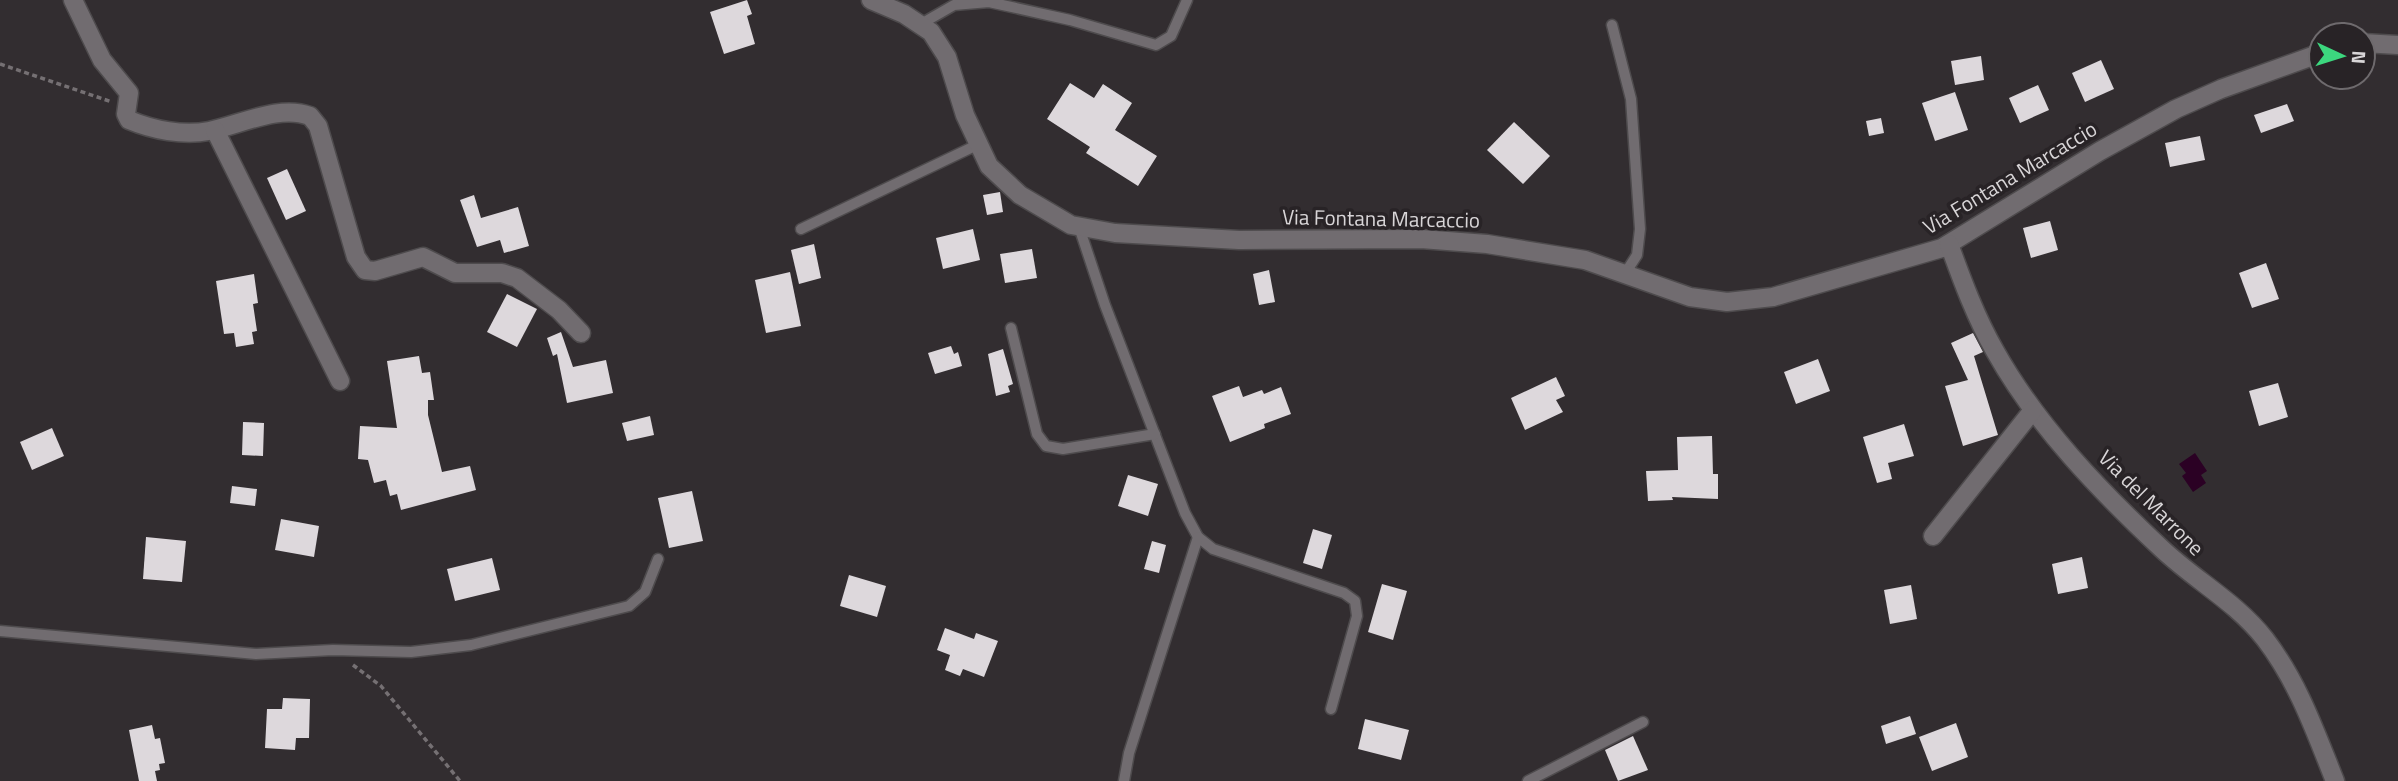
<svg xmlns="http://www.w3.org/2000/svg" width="2398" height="781" viewBox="0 0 2398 781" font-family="'Titillium Web',sans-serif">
<rect width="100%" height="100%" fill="#322d30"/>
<path fill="#2b0124" d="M2195,453L2207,471L2201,475L2206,483L2193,492L2182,476L2186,473L2179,464Z"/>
<g fill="#ddd8dc">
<path d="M747,0L752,14L747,16L755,44L724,54L710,12Z"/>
<path d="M1981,56L1984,80L1955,85L1951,61Z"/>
<path d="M2101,60L2114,89L2085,102L2072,73Z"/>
<path d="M1070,83L1094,98L1103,84L1132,103L1115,130L1157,156L1138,186L1086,153L1090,147L1047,119Z"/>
<path d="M2038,85L2049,110L2020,123L2009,98Z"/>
<path d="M1955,92L1968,130L1935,141L1922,103Z"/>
<path d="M2287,104L2294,121L2261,133L2254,115Z"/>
<path d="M1881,118L1884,133L1869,136L1866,121Z"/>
<path d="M1514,122L1550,156L1523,184L1487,150Z"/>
<path d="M2200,136L2205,160L2170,167L2165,143Z"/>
<path d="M287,169L306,211L286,220L267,178Z"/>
<path d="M1000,192L1003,212L987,215L983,195Z"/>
<path d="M474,195L481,218L518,207L529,246L504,253L500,240L477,247L460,200Z"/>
<path d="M2050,221L2058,250L2031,258L2023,228Z"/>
<path d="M973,229L980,260L943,269L936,238Z"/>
<path d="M814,244L821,278L799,284L791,250Z"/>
<path d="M1032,249L1037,278L1005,283L1000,254Z"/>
<path d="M2266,263L2279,299L2252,308L2239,273Z"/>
<path d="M1269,270L1275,302L1259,305L1253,274Z"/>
<path d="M790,272L801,326L766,333L755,280Z"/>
<path d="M254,274L258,303L253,304L257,331L252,332L254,344L236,347L234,333L224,334L216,281Z"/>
<path d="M507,294L537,309L517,347L487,332Z"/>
<path d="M561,332L573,367L606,360L613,393L567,403L557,354L553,356L547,338Z"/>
<path d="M1973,333L1983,352L1974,356L1998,435L1963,446L1945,386L1968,380L1951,343Z"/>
<path d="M951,346L954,354L958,352L962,366L935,374L928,353Z"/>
<path d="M1003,349L1013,384L1008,386L1010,392L996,396L988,354Z"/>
<path d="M419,356L422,373L430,372L434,400H428V415L442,472L470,466L476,490L401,510L397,494L390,496L386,480L374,483L368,460L358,459L360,426L397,428L387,361Z"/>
<path d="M1818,359L1830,391L1796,404L1784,372Z"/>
<path d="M1556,377L1565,396L1556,400L1563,412L1525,430L1511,398Z"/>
<path d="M2278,383L2288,417L2259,426L2249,391Z"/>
<path d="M1239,386L1243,397L1262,390L1264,394L1281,387L1291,414L1264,424L1265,428L1230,442L1212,396Z"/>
<path d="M650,416L654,435L627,441L622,423Z"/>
<path d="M243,422L264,423L263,456L242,455Z"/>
<path d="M1904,424L1914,456L1888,463L1892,479L1877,483L1863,437Z"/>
<path d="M52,428L64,456L32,470L20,442Z"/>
<path d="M1712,436L1713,474H1718V499L1672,497L1673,500L1648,501L1646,471L1678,470L1677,437Z"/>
<path d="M1128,475L1158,484L1148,516L1118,506Z"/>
<path d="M232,486L257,489L255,506L230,503Z"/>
<path d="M692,491L703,541L669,548L658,498Z"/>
<path d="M281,519L319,526L314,557L275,550Z"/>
<path d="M1313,529L1332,535L1322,569L1303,563Z"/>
<path d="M146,537L186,541L182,582L143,579Z"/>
<path d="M1152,541L1166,545L1159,573L1144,569Z"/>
<path d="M2082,557L2088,588L2058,594L2052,564Z"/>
<path d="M492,558L500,590L455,601L447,569Z"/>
<path d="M849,575L886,586L877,617L840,606Z"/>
<path d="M1382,584L1407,591L1393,640L1368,632Z"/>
<path d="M1911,585L1917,619L1890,624L1884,590Z"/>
<path d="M945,628L974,639L976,633L998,641L984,677L963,669L960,676L945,670L950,655L937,650Z"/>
<path d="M283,698L310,699L309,738H296L295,750L265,748L267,709H282Z"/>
<path d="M1910,716L1916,734L1886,744L1881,726Z"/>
<path d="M1365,719L1409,730L1401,760L1358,749Z"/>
<path d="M1956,723L1968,757L1932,771L1919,737Z"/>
<path d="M152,725L155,739L160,738L165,763L159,764L160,770L155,771L157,781H139L129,730Z"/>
<path d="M1633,736L1648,770L1618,781L1605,750Z"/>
</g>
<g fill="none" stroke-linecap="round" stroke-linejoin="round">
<defs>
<g id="service">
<path d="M921,24L954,5L989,2L1070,20L1156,45L1171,36L1187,0"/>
<path d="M1612,25L1631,99L1640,229L1637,255L1626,272"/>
<path d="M1079,227L1105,305L1185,513L1198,537L1213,549L1344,593L1355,601L1357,616L1331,709"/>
<path d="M801,229L977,145"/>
<path d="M1011,328L1037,434L1046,446L1063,449L1155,434"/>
<path d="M0,631L256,654L333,650L411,652L471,645L629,606L645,592L658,559"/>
<path d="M1124,781L1129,753L1198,537"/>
<path d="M1528,781L1643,722"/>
</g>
<g id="minor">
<path d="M73,0L102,60L129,93L126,114L129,120C153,130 183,136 209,131C240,125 279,104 310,116L318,126L356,257L365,270L375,271L423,257L455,273H502L517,278L559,310L581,333"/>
<path d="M871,0L904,14L931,32L947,57L965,115L989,166L1020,195L1071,225L1115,233L1239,240L1421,239L1487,244L1585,260L1690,297L1727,302L1773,297L1942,248L2100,151L2176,109L2221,89L2321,53"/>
<path d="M2363,43L2398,45"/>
<path d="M215,130L340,381"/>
<path d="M1949,244C1962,280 1976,318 1995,351C2037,426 2100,491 2162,549C2196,581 2236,602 2265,639C2298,682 2315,731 2335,781"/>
<path d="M1933,536L2033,410"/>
</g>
</defs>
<use href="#service" stroke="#4e4b4d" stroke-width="13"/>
<use href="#minor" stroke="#4e4b4d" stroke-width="21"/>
<g stroke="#757073" stroke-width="3.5" stroke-dasharray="5 3.5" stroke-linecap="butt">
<path d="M0,64L112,102"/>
<path d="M353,665L381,686L460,781"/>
</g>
<use href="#service" stroke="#716c70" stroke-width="10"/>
<use href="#minor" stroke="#716c70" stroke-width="18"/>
</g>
<g text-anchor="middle" stroke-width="7" stroke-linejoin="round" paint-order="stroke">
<g font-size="21" fill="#d8d5d7" stroke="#282326">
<text transform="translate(2010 178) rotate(-31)" y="7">Via Fontana Marcaccio</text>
<text transform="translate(1381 219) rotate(1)" y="7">Via Fontana Marcaccio</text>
<text transform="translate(2151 503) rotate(45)" y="7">Via del Marrone</text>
</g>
</g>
<g transform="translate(2342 56) rotate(94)"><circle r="33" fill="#282326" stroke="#6e6a6d" stroke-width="2"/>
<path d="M0-5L12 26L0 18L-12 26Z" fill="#3cd77e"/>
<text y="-10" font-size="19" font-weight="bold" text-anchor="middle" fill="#d8d5d7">N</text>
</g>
</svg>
